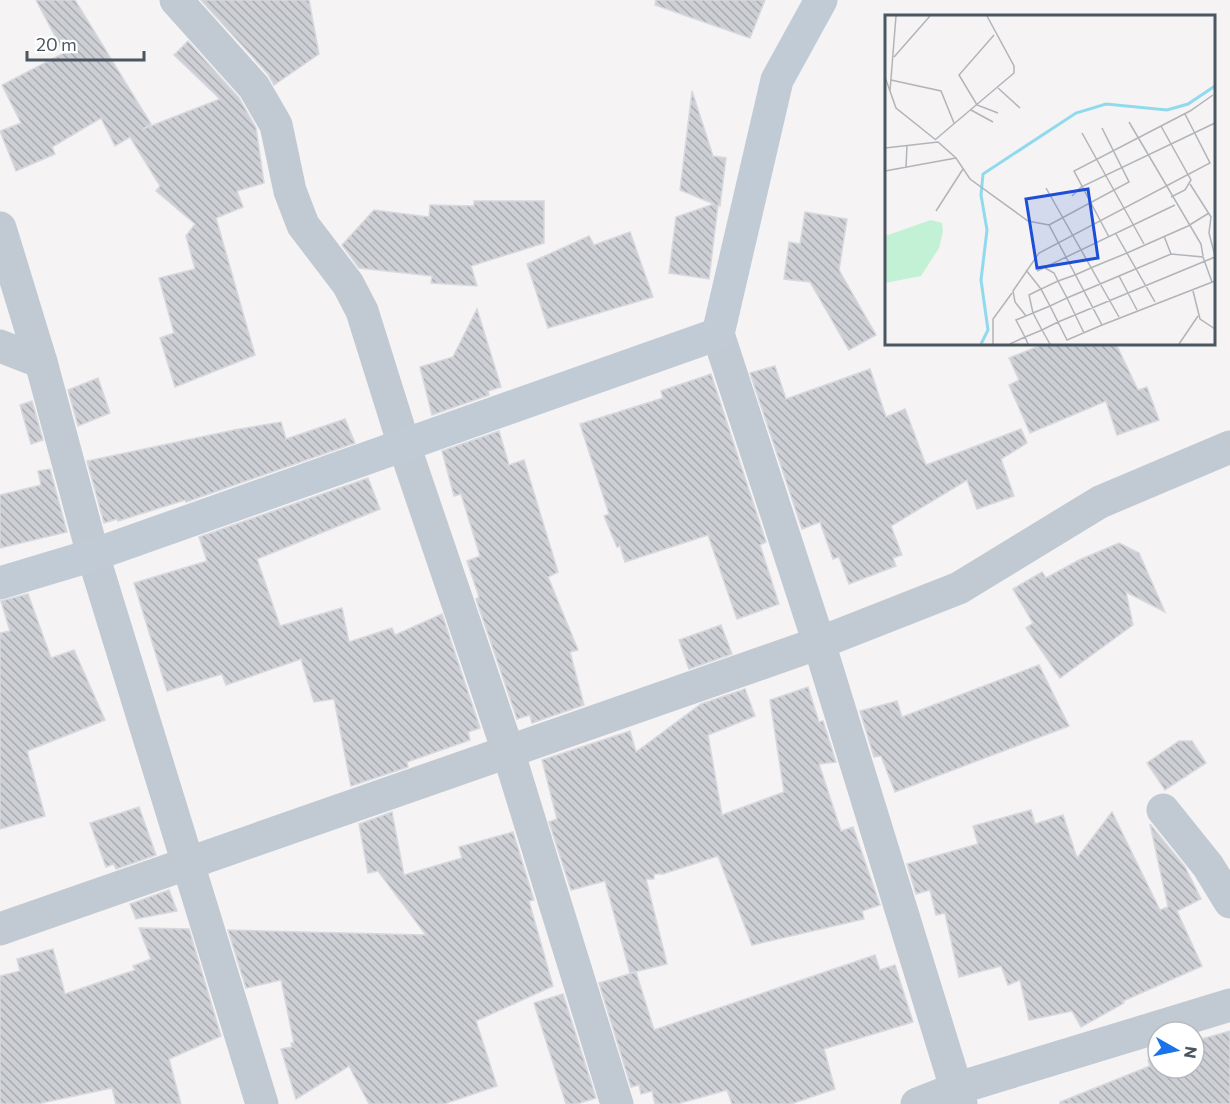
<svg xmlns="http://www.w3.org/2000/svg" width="1230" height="1104" viewBox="0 0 1230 1104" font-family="Commissioner,sans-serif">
<defs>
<pattern id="building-back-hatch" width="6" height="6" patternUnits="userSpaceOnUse" patternTransform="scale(1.5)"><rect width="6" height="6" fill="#cdcfd5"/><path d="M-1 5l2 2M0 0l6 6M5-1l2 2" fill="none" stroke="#a8abb0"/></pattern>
</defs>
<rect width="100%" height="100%" fill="#f5f3f3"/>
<g fill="url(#building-back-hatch)" stroke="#d7d9de" stroke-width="1.5">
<path d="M36,0H75L151,124L143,129L220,99L174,55L188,41L239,98L256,128L264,183L237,191L243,207L216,218L255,355L175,387L160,338L174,333L159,278L195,269L186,236L195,224L156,191L160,186L130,137L115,146L101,118L52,147L55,154L16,171L0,131L21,123L2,85L64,53Z"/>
<path d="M201,0H309L319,54L274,85L268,74Z"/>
<path d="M656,0H765L750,38L655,5Z"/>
<path d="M692,91L713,156L726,158L720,206L718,205L709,279L669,273L676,217L714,204L680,190Z"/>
<path d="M474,201H544V243L471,266L477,286L431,283L432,276L359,268L342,245L374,210L429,217L430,205L474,206Z"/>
<path d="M805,212L847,219L839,270L876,335L849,350L810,282L784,279L789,242L800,244Z"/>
<path d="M630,232L653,297L548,328L527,264L589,236L594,245Z"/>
<path d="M477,309L501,387L488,391L489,395L432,415L420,367L453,357Z"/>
<path d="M1044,344H1116L1138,390L1147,387L1159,420L1117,435L1106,401L1030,433L1009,385L1019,380L1009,358Z"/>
<path d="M775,366L786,399L870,369L886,417L905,409L926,465L1021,429L1027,443L1001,459L1014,496L977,509L967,480L891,526L902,555L893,558L896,566L849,584L839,557L833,559L820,522L802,529L750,373Z"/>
<path d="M711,374L766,542L760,545L779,604L737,619L708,535L625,562L620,546L617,547L604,516L609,514L580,424L663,398L661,391Z"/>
<path d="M98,378L110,413L78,426L68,390Z"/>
<path d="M32,401L43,440L31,444L20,405Z"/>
<path d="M345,419L355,443L186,502L185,500L118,521L117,519L104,523L87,461L234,430L281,422L286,439Z"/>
<path d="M499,431L509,465L524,460L558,572L548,577L578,650L570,652L584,705L532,723L530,715L517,719L476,599L479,597L467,561L480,556L461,494L454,496L442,451Z"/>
<path d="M50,469L67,532L0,548V495L41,485L38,471Z"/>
<path d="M368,478L380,509L257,559L280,626L342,608L349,642L392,628L395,635L442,614L480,728L468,732L470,740L407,762L408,767L351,786L334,699L314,702L301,659L226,685L222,674L167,691L134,583L207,561L199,537Z"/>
<path d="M1119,543L1139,553L1165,612L1126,592L1133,625L1060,678L1026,628L1033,623L1013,589L1042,572L1046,578L1079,560Z"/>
<path d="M28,594L51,658L74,650L105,720L27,751L45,816L0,829V633L10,631L1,601Z"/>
<path d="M721,625L732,654L689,669L679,640Z"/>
<path d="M1039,665L1069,726L895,792L881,756L874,757L860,711L897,701L902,717Z"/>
<path d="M808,687L819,722L823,721L836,762L819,764L841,831L853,827L880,905L862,911L864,919L752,945L718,856L663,874H654V879H646L667,964L630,973L605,881L571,890L549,822L557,819L542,760L630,731L636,752L701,704L745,689L755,716L708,735L722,815L784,792L770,700Z"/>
<path d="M1179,741H1192L1206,763L1165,790L1147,763Z"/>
<path d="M139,807L156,855L116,869L114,864L106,867L90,823Z"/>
<path d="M1031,810L1035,824L1063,815L1077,858L1112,812L1160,910L1168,907L1150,824L1185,867L1201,899L1177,911L1202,966L1123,1001L1124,1003L1081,1027L1072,1011L1029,1020L1020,980L1008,985L1001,966L959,977L945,913L936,915L930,890L916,894L907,864L978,844L973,826Z"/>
<path d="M392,812L404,875L462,858L459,847L513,832L534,900L529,901L553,986L476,1021L497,1086L444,1104H369L349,1066L296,1099L281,1049L292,1047L291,1043H294L281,980L246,988L228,930L426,935L378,871L368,873L359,824Z"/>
<path d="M169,890L177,911L136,919L130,904Z"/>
<path d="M139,928L189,929L221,1036L169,1059L181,1104H116L112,1088L37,1104H0V976L20,971L17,959L53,949L65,994L135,970L133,966L151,959Z"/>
<path d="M875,955L880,970L895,965L913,1022L824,1049L835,1089L791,1104H732L727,1090L677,1104H655L652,1091L641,1094L639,1085L631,1087L599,983L636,972L654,1030Z"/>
<path d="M563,994L596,1098L577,1104H566L534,1003Z"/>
<path d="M1230,1031V1104H1060V1102L1150,1066L1148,1060L1158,1057V1068H1194V1041Z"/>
</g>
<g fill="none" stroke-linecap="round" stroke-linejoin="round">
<g stroke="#c1cad2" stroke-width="33">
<path d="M176,0L254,87L276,125L290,191L303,225L348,284L362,311L404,445L508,751L617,1104"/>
<path d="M0,228L41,362L93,555L262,1104"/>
<path d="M718,334L819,643L961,1104"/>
<path d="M0,346L41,362"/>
<path d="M1163,810L1208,866L1230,902"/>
<path d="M0,929L819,643L959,588L1100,502L1230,447"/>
<path d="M917,1104L955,1089L1230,1005"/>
</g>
<path stroke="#c1cbd6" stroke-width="33" d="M0,583L93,555L718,334L777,80L821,0"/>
</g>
<g transform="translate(885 15)">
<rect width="330" height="330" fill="#f5f3f3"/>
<path d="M46,205L57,208L58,216L54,233L36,261L0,268V221Z" fill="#c3f1d5"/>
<path fill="none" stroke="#90daee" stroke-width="3" d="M96,329L103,315L96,265L102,215L96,180L98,159L191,98L221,89L282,95L303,89L330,71"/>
<path fill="none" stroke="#b1b4b9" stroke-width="1.5" d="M109,20L74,60L92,90L113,98M9,42L45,1M0,62L11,93L51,125M6,65L56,76L69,108M113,73L135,93M5,76L11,1M86,95L108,107M244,107L316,229L318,241M276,111L306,165L300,175L286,182M197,118L259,229M51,124L129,58V51L102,1M0,133L53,127L71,143L85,164L143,206L164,210L217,310L330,266M21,152L22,130M0,156L71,143M305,169L326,202L324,218L330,241M161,173L234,302M187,181L196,172L330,108M51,196L78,154M164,210L244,167L217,113M231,219L270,287M279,221L286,239M224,222L189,156L305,96L328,80M160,253L169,258L173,266L182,283L165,291L156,274L173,266L190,260L208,252L242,238L303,211L324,198M141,255L156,274L144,280L148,298L131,305L140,322L157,315L165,329M152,256L290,190M234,261L252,295M308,276L315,304L330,314M141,301L130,287L128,276L154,238L325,148L300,99M217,310L182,325L165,291L148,298L157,315L173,307L330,242M199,318L182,283L286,239L318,242L327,267M108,329V304L127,278M125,329L140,322L143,329M294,329L313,301"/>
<path fill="#1d4ed8" fill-opacity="0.15" stroke="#1d4ed8" stroke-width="3" d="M203,174L213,243L152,253L141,184Z"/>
<rect width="330" height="330" fill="none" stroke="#4a5661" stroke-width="3"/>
</g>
<g transform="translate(1176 1050) rotate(99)"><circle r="28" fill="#ffffff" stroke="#b7bbc0" stroke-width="1.5"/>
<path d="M0-4.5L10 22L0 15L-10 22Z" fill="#1a73e8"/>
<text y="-9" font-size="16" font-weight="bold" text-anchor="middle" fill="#4a5661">N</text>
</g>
<path d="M27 51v9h117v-9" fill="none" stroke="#4a5661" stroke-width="3"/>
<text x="36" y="51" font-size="18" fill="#4a5661" stroke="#ffffff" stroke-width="4.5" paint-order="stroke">20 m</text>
</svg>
